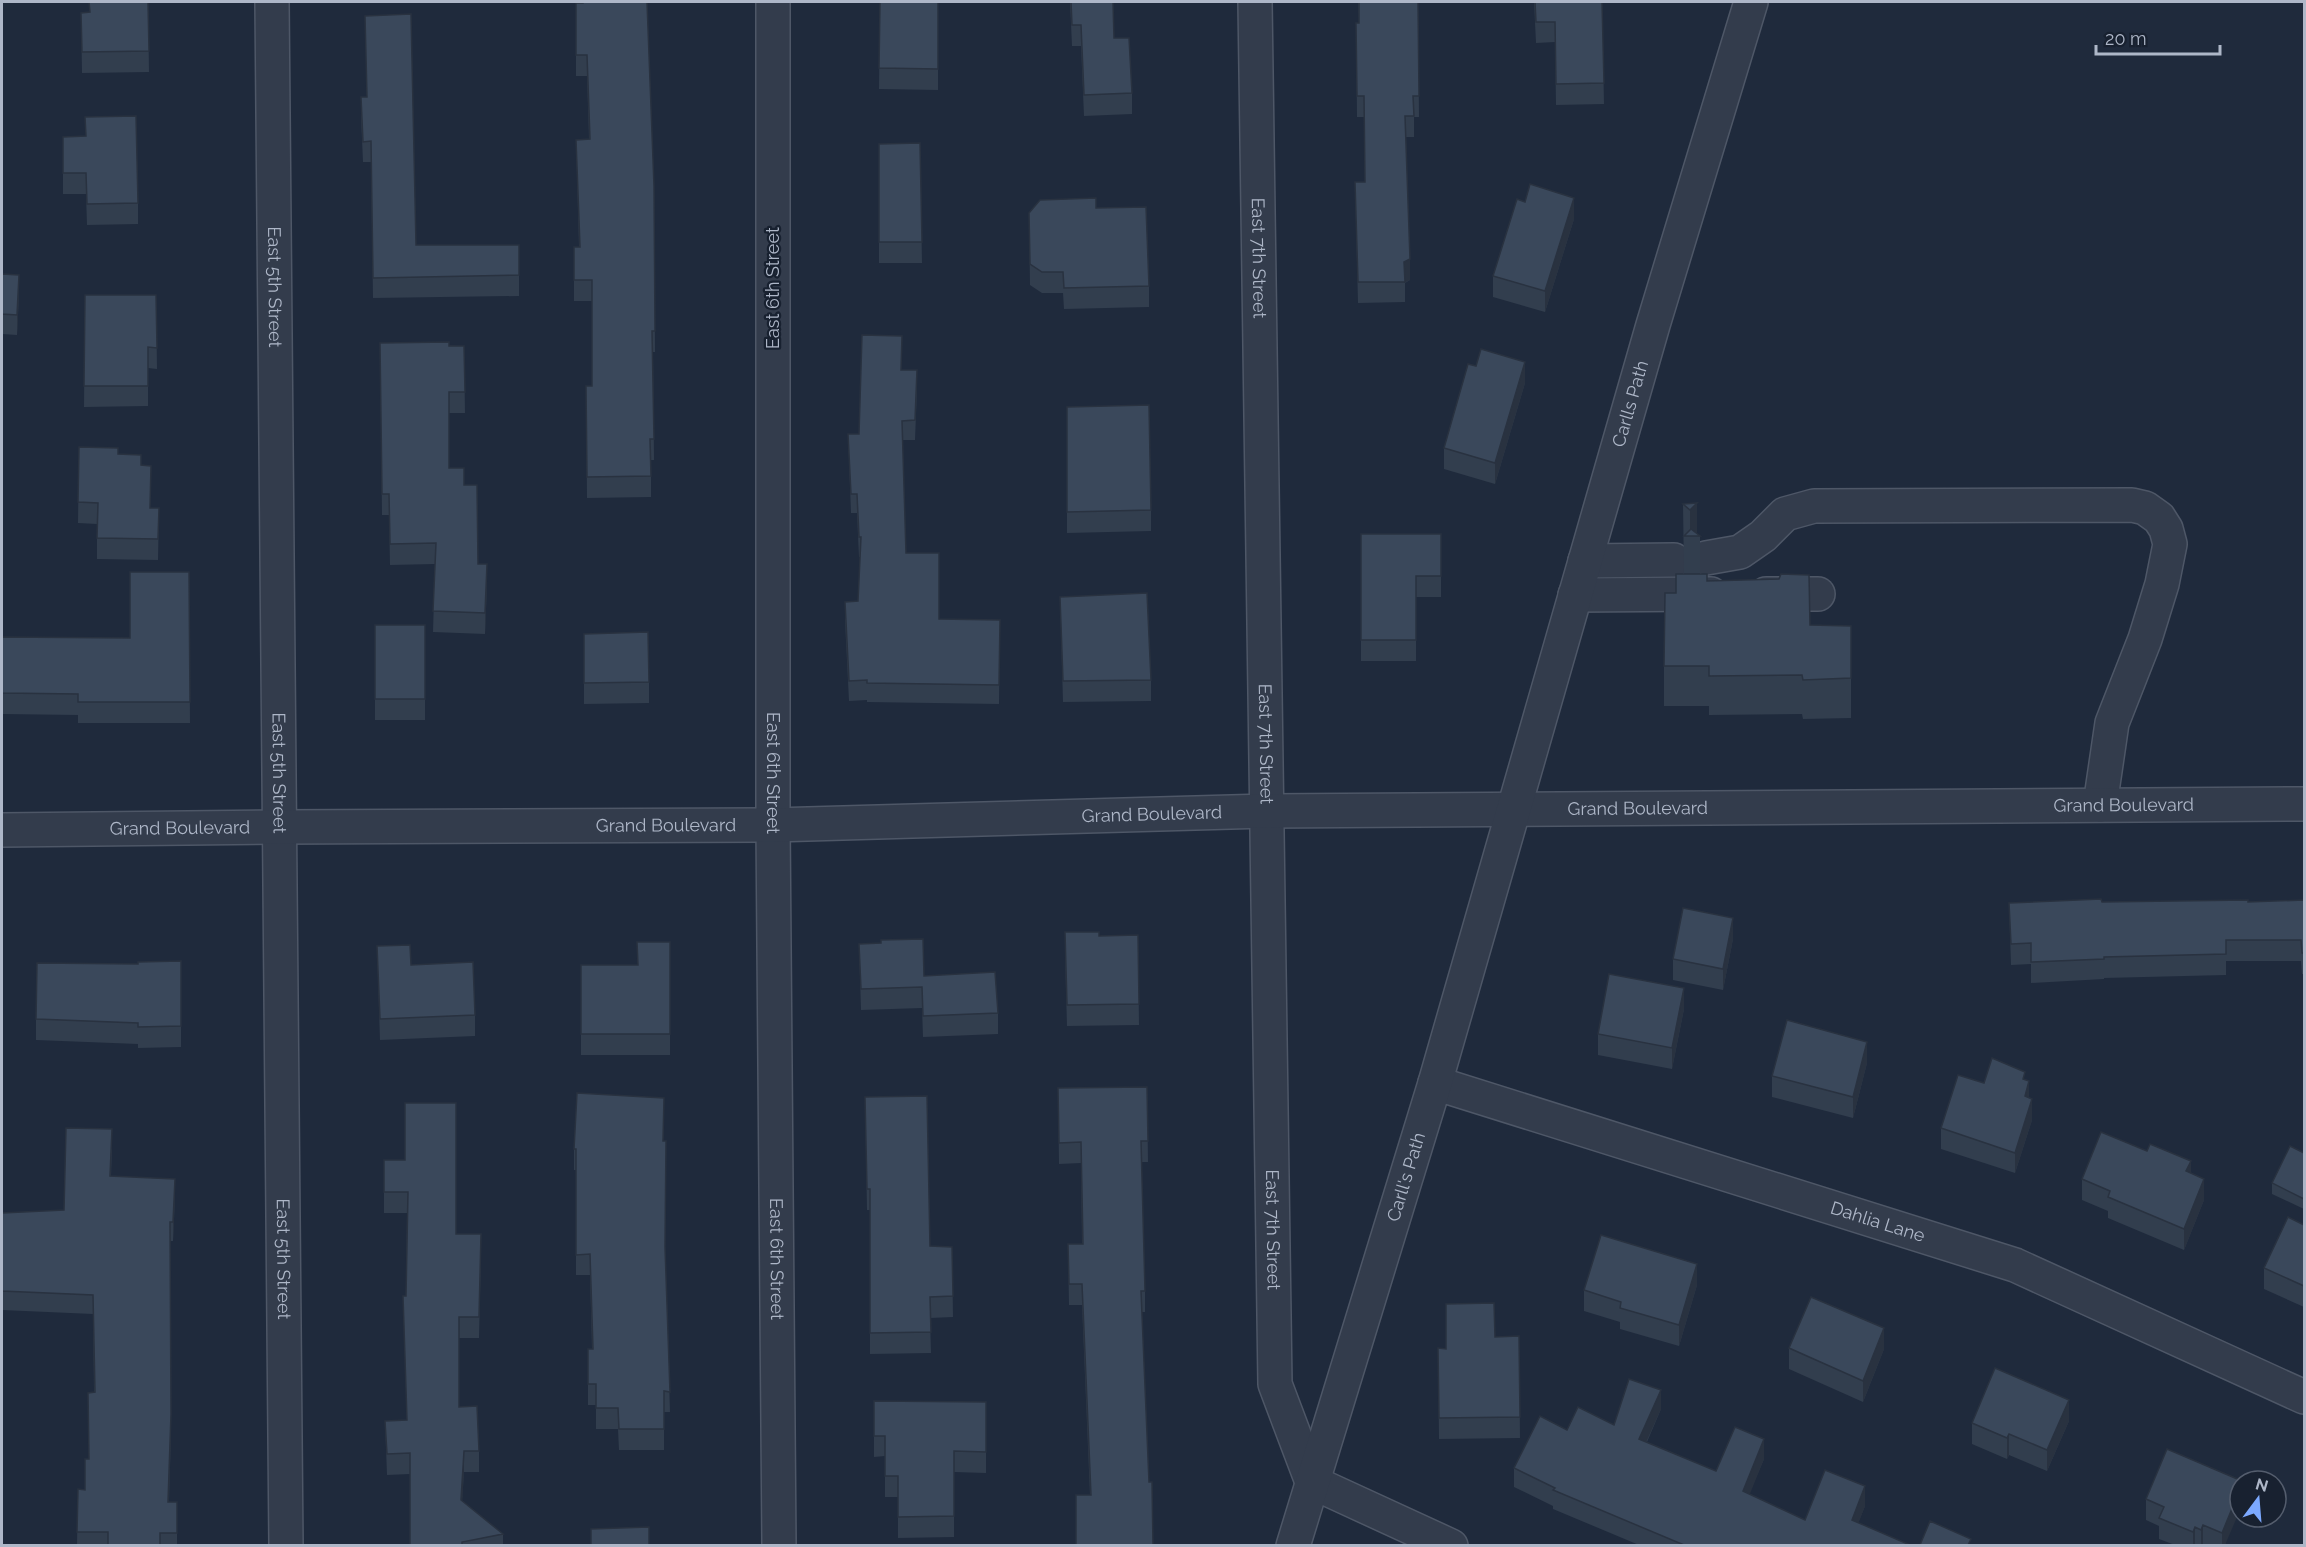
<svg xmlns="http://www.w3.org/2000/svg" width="2306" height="1547" viewBox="0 0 2306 1547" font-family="Raleway,sans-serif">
<rect width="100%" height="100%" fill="#1f2a3c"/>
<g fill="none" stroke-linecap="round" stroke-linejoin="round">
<defs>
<g id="minor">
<path id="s1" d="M272,2L286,1546"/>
<path id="s2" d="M773,2V825L779,1546"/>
<path id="s3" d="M1255,2L1275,1384L1312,1482L1451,1546"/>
<path d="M1706,558L1740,552L1763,536L1785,514L1814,506L2132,505L2145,508L2159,518L2166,529L2170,544L2162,584L2145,639L2112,723L2100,805"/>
<path d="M1585,561L1674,560"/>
<path d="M1766,594H1818"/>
<path d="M1575,595L1711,594"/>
<path id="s4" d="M2,830L278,827L773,825L1267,811L2304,804"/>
<path id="s5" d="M1435,1083L2015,1265L2304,1397"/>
<path id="s6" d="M1293,1546L1435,1083L1653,325L1751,2"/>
</g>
</defs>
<use href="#minor" stroke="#4e5767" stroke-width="36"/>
<use href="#minor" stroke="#333c4c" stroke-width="33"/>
</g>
<g fill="#323e4e">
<path d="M148,2L149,72L82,73L81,13L89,12Z"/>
<path d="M582,2H629L654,186L655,352H653L654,460H651V497L587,498L586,386H592V301H574V247H579L576,140L589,139L587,76H576V3H582Z"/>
<path d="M880,2H938V90L879,89Z"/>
<path d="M1070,2H1113L1114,38L1132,93V114L1084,116L1081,46H1072Z"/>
<path d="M1358,2H1432H1418L1419,117H1414V137H1406L1410,280L1405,283V302L1358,303L1355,182H1365L1364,117H1357L1356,23H1359Z"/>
<path d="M1534,2H1602L1604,104L1556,105L1555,42L1536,43Z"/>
<path d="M365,16L416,245H519V296L373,298L371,162H363L361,117V97H367Z"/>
<path d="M63,137L138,203V224L87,225L86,194H63Z"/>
<path d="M920,143L922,263H879V144Z"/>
<path d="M1096,208L1149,286V307L1064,309L1063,293H1042L1030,285L1029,213Z"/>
<path d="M1574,219L1545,312L1493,297V276Z"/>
<path d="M2,274L19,295L17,335L2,334Z"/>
<path d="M85,295H156L157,369L148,368V406L84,407Z"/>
<path d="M380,343L464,346L465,413H449V468L464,485L478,564L487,585L485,634L433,632L435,564L390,565L389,515H382Z"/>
<path d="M1476,366L1525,383L1495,484L1444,469V448Z"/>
<path d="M901,370L917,389L915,440H902L906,553L939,619L1000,620L999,704L867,702V700L849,701L845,621V602L858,601L860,557H859L857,513H851L848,434H859Z"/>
<path d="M1067,407L1151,510V531L1067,533Z"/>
<path d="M79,447L118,454L141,465L150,508H159L158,560L97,559V524L78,523Z"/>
<path d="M1697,503V534L1700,536V574L1707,581L1810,625L1851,626V718L1803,719L1802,714L1709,715V706H1664V666L1676,593V574H1684L1683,504Z"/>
<path d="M1361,534H1441V597H1416V661H1361Z"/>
<path d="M189,572L190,723H78V715L2,714V637L130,638Z"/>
<path d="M1060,597L1151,680V701L1063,702Z"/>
<rect x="375" y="625" width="50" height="95"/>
<path d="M584,634L649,682V703L584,704Z"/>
<path d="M2304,900V974H2302L2301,961H2226V975L2104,978V979L2031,983V964L2011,965L2009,903L2248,902Z"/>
<path d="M1138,935L1139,1025L1067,1026L1065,953L1099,936Z"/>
<path d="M1733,939L1723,990L1673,980V959Z"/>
<path d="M670,942V1055H581V965H637Z"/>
<path d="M859,944L998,1013V1034L923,1037L922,1008L861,1010Z"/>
<path d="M377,946L475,1015V1036L380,1040Z"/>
<path d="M181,961V1047L138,1048V1044L36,1040V1019L138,964Z"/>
<path d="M1684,1009L1672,1069L1598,1055V1034Z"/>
<path d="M1867,1063L1853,1118L1772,1097V1076Z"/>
<path d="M2025,1080L2032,1120L2015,1173L1941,1149V1128L1984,1083Z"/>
<path d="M1147,1087L1148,1162H1141L1145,1291V1312H1142L1149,1482L1090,1495L1082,1305H1069L1068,1244H1082L1081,1163L1059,1164L1058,1088Z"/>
<path d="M865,1097L930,1246L952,1247L953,1317L930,1318L931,1353L870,1354V1210H867Z"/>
<path d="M664,1119L663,1141L665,1251L670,1412H664V1450H619L618,1429H596V1405H588V1349H592L590,1275H576V1170H574V1149Z"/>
<path d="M112,1148L111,1176L175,1198L173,1241H170L171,1434L169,1502H177V1545H77L78,1489L85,1490L89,1459L94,1392L93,1314L2,1310V1213L64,1210Z"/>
<path d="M2304,1153V1209L2272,1194V1183Z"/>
<path d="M384,1160L456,1234L481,1255L479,1338H459V1407L479,1451V1472H464L462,1501L503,1534V1545H410V1474L387,1475L385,1421L407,1420L403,1296H406L407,1213H384Z"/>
<path d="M2191,1173L2204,1200L2184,1250L2108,1218V1211L2082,1200V1179Z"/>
<path d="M2304,1225V1307L2264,1289V1268Z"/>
<path d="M1697,1285L1679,1346L1620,1329V1322L1584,1311V1290Z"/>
<path d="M1519,1336L1520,1438L1439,1439L1438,1348L1446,1349Z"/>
<path d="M1789,1348L1884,1349L1863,1402L1789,1369Z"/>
<path d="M874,1401L986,1402V1473L954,1472V1537L898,1538V1497H885V1456L874,1457Z"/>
<path d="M1661,1409L1647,1442L1716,1471L1764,1459L1749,1494L1805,1520L1865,1506L1858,1523L1910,1545H1639L1553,1509V1506L1514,1487V1468L1567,1430L1614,1425Z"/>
<path d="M2069,1421L2047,1471L2009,1455L2007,1459L1972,1444V1423Z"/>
<path d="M2242,1481L2225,1545H2175L2159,1539V1526L2146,1520V1499Z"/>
</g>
<g fill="#293240">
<path d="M1574,198V219L1545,312V291Z"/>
<path d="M1410,259V280L1404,283V262Z"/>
<path d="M19,275V295L17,335V315Z"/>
<path d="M1525,362V383L1495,484V463Z"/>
<path d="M1697,503V536H1690V510Z"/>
<path d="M487,564V585L485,634V613Z"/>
<path d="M1733,918V939L1723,990V969Z"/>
<path d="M1684,988V1009L1672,1069V1048Z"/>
<path d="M1867,1042V1063L1853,1118V1097Z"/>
<path d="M2029,1081V1102L2025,1096Z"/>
<path d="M2032,1099V1120L2015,1173V1153Z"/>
<path d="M2191,1161V1182L2186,1171Z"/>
<path d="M175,1179V1198L173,1241V1222Z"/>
<path d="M2204,1179V1200L2184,1250V1229Z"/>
<path d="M1697,1264V1285L1679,1346V1325Z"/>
<path d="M1884,1328V1349L1863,1402V1381Z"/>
<path d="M1661,1390V1409L1639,1458V1439Z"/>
<path d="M2069,1400V1421L2047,1471V1450Z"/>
<path d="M171,1414V1434L168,1521V1502Z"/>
<path d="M2009,1434V1455L2007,1459V1438Z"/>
<path d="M1764,1439V1459L1743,1511V1491Z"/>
<path d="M464,1451V1472L461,1521V1500Z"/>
<path d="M1865,1486V1506L1852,1540V1520Z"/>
<path d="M2240,1489V1510L2225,1545H2222V1533Z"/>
<path d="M2203,1525V1545H2201V1530Z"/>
<path d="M2195,1527V1545H2193V1532Z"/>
</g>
<g fill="#3a485b" stroke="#293240" stroke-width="1.5">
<path d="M89,2H148L149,51L82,52L81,13L90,12Z"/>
<path d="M583,2H647L654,186L655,331H652L654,439H650L651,476L587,477L586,386H592V280H574V247H580L576,140L590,139L587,55H576V3H583Z"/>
<path d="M880,2H938V69L879,68Z"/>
<path d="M1071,2H1113L1114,38H1129L1132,93L1084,95L1081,25H1072Z"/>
<path d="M1359,2H1418L1419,96H1413L1414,116H1405L1410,259L1404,262L1405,282H1358L1355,182H1365L1364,96H1357L1356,23H1359Z"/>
<path d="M1535,2H1602L1604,83L1556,84L1555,22H1536Z"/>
<path d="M411,14L416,245H519V275L373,278L371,141L363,142L361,97H367L365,16Z"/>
<path d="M136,116L138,203L87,204L86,173H63V137L86,136L85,117Z"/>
<path d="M920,143L922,242H879V144Z"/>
<path d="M1530,184L1574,198L1545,291L1493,276L1517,199L1525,202Z"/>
<path d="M1096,198V208L1146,207L1149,286L1064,288L1063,272H1042L1030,264L1029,213L1040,200Z"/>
<path d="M2,274L19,275L17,315L2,314Z"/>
<path d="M85,295H156L157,348L148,347V386H84Z"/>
<path d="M862,335L902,336L901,370H917L915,420L902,421L906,553H939V619L1000,620L999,685L867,683V680L849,681L845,602L858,601L861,537H859L857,494H851L848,434H859Z"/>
<path d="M449,342V346H464L465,392H449V468H464V485H477L478,564H487L485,613L433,611L436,543L390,544L389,494H382L380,343Z"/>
<path d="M1481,349L1525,362L1495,463L1444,448L1468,364L1476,366Z"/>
<path d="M1149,405L1151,510L1067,512V407Z"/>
<path d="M79,447L118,448V454L141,455V465L151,466L150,508H159L158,539L97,538L98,503L78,502Z"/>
<path d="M1697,503L1690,510L1683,504Z"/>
<path d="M1691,529L1700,536H1684Z"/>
<path d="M1361,534H1441V576H1416V640H1361Z"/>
<path d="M130,572H189L190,702H78V694L2,693V637L130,638Z"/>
<path d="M1676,574H1707V581L1779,579L1781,574L1809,575L1810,625L1851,626V678L1803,680L1802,675L1709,676V666H1664L1665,593H1676Z"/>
<path d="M1147,593L1151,680L1063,681L1060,597Z"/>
<rect x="375" y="625" width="50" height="74"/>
<path d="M648,632L649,682L584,683V634Z"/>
<path d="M2101,899L2102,902L2248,900V902L2304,900V953H2302L2301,940H2226V954L2104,957V959L2031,962V943L2011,944L2009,903Z"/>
<path d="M1683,908L1733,918L1723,969L1673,959Z"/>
<path d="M1065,932H1099V936L1138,935L1139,1004L1067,1005Z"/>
<path d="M923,939L924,976L995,972L998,1013L923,1016L922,987L861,989L859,944L881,943V940Z"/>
<path d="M637,942H670V1034H581V965H638Z"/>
<path d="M410,945L411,965L473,962L475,1015L380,1019L377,946Z"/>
<path d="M181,961V1026L138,1027V1023L36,1019L37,963L138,964V962Z"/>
<path d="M1609,974L1684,988L1672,1048L1598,1034Z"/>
<path d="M1787,1020L1867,1042L1853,1097L1772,1076Z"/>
<path d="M1992,1058L2025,1072L2023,1079L2029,1081L2025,1096L2032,1099L2015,1153L1941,1128L1958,1075L1984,1083Z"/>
<path d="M1147,1087L1148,1141H1141L1145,1291H1141L1149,1482H1152L1153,1545H1076V1495H1091L1082,1284H1069L1068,1244H1083L1081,1142L1059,1143L1058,1088Z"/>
<path d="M577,1093L664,1098L663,1141H666L665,1247L670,1392L664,1391V1429H619L618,1408H596V1384H588V1349H593L590,1254L576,1255V1149H574Z"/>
<path d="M927,1096L930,1246L952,1247L953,1296L930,1297L931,1332L870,1333V1189H867L865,1097Z"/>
<path d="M405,1103H456V1234H481L479,1317H459V1407L477,1406L479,1451H464L461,1500L503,1534L462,1542V1545H410V1453L387,1454L385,1421L407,1420L403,1296H406L408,1192H384V1160H405Z"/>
<path d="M66,1128L112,1129L110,1176L175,1179L173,1222H170L171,1414L168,1502H177V1533H160V1545H108V1532H77L78,1489L85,1490V1459H89L88,1393L95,1392L93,1295L2,1291V1213L64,1210Z"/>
<path d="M2101,1132L2147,1151L2150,1144L2191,1161L2186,1171L2204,1179L2184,1229L2108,1197L2110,1191L2082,1179Z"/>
<path d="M2290,1146L2304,1153V1199L2272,1183Z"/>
<path d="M2288,1217L2304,1225V1286L2264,1268Z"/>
<path d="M1601,1235L1697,1264L1679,1325L1620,1308L1621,1302L1584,1290Z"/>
<path d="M1811,1297L1884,1328L1863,1381L1789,1348Z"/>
<path d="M1494,1303L1495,1337L1519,1336L1520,1417L1439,1418L1438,1348L1446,1349V1304Z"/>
<path d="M1995,1368L2069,1400L2047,1450L2009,1434L2007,1438L1972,1423Z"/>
<path d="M1629,1379L1661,1390L1639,1439L1716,1471L1735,1427L1764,1439L1743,1491L1805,1520L1825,1470L1865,1486L1852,1520L1910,1545H1684L1553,1490L1555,1488L1514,1468L1540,1416L1567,1430L1578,1407L1614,1425Z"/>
<path d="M874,1401L986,1402V1452L954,1451V1516L898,1517V1476H885V1436H874Z"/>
<path d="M2167,1449L2242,1481H2240V1489L2222,1533L2203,1525L2201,1530L2195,1527L2193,1532L2159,1518L2164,1507L2146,1499Z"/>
<path d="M1930,1521L1971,1539L1968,1545H1920Z"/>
<path d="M649,1527V1545H591V1529Z"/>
</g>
<g text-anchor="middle" stroke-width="4.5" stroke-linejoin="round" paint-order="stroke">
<g font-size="18" fill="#aeb7c8" stroke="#182130">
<text dy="6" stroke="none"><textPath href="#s3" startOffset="256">East 7th Street</textPath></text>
<text dy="6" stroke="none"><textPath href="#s1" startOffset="285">East 5th Street</textPath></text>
<text transform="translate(773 288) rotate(-90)" y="6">East 6th Street</text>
<text dy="6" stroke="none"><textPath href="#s6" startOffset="1191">Carlls Path</textPath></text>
<text dy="6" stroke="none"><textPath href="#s3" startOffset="742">East 7th Street</textPath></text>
<text dy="6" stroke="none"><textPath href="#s1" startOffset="771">East 5th Street</textPath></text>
<text dy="6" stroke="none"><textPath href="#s2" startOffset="771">East 6th Street</textPath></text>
<text dy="6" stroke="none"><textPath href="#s4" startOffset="2122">Grand Boulevard</textPath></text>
<text dy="6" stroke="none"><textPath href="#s4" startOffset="1636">Grand Boulevard</textPath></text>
<text dy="6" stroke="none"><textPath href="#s4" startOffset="1150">Grand Boulevard</textPath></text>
<text dy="6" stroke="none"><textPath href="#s4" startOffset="664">Grand Boulevard</textPath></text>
<text dy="6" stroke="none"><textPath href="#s4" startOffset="178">Grand Boulevard</textPath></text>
<text dy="6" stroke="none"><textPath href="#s6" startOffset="386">Carll's Path</textPath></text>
<text dy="6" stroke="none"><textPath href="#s5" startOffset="464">Dahlia Lane</textPath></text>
<text dy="6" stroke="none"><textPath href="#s3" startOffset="1228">East 7th Street</textPath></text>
<text dy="6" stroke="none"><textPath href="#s1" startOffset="1257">East 5th Street</textPath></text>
<text dy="6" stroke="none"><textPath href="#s2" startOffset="1257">East 6th Street</textPath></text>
</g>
</g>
<rect width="2306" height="1547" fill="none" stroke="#aeb7c8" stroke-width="6"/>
<g transform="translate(2258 1499) rotate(16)"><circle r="28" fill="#182130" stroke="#545d6d" stroke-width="1.5"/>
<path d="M0-4.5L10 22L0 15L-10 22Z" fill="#7ca9ff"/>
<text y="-9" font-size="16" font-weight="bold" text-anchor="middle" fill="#aeb7c8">N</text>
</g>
<path d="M2096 45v9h124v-9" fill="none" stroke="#aeb7c8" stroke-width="3"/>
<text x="2105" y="45" font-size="18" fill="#aeb7c8" stroke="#182130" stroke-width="4.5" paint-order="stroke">20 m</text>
</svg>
